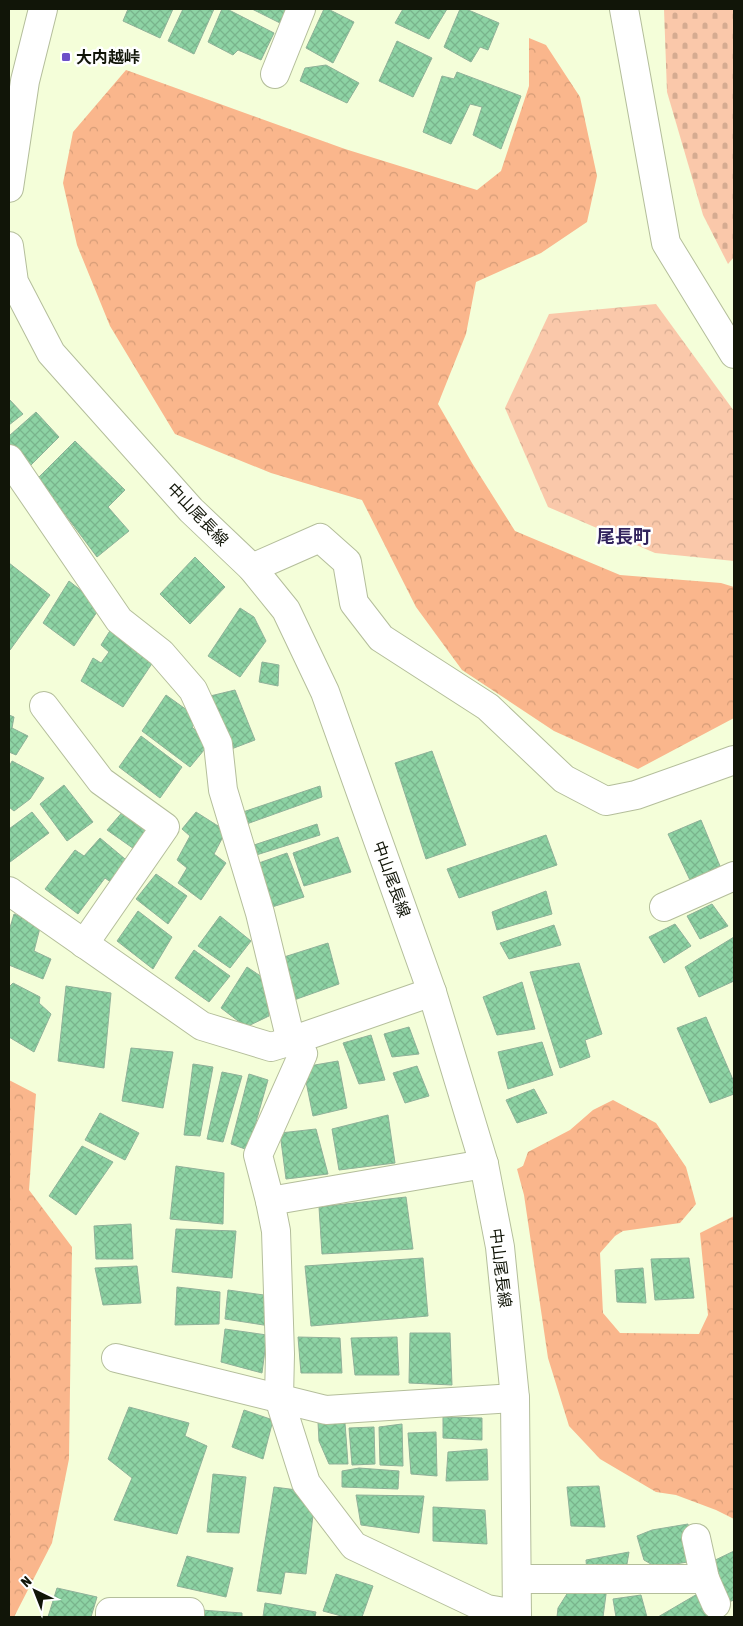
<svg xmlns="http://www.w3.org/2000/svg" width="743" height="1626" viewBox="0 0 743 1626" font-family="'Asap Condensed','Noto Sans JP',sans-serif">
<defs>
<pattern id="forest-crowns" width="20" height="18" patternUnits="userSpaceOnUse" patternTransform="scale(1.25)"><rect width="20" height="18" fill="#fab68c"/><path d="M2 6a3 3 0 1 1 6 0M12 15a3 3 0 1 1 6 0" fill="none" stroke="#d59c77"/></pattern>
<pattern id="cemetery-stones" width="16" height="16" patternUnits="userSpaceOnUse" patternTransform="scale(1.25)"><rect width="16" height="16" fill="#fac8aa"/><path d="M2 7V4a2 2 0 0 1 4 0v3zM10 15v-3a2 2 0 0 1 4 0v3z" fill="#d5ab91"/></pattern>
<pattern id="park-crowns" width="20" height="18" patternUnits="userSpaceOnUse" patternTransform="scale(1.25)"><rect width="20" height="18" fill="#fac8aa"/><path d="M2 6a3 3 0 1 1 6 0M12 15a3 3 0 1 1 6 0" fill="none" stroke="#d5ab91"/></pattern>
<pattern id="building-cross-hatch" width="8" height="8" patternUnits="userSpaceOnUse" patternTransform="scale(1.25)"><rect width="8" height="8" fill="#8dd3a4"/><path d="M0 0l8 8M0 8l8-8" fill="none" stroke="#79b48c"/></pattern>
</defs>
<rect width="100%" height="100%" fill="#f4fed9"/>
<g fill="url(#forest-crowns)">
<path d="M529,38L546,45L580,97L597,176L587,222L541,253L476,282L466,334L438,404L472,463L515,531L620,575L721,583L734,587V718L638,769L554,731L462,670L416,607L362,500L271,473L175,434L110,326L77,245L63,183L73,132L126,70L345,149L477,190L501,171L529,86Z"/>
<path d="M9,1080L36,1094L29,1190L72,1247L69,1459L52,1543L14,1617H9Z"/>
<path d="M613,1100L656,1123L686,1167L696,1204L680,1223L623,1231L615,1236L600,1253L603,1313L620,1333L699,1334L708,1315L700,1233L734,1216V1519L716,1510L676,1495L656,1492L600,1459L569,1426L548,1358L524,1195L517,1169L523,1166L528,1152L570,1130L593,1110Z"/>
</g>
<path fill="url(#cemetery-stones)" d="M664,9H734V257L728,264L703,215L667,92Z"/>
<path fill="url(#park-crowns)" d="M656,304L734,411V561L655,553L548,507L505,408L549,314Z"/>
<g fill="url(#building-cross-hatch)" stroke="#8fb199">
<path d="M128,9H173L160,38L123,21Z"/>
<path d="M183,9H214L194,54L168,41Z"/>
<path d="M222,9H227L274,33L261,60L238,50L233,55L208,42Z"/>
<path d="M252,9H289L284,25Z"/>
<path d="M324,9H328L354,22L333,63L306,48Z"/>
<path d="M403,9H447L429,39L395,23Z"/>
<path d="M460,9H466L499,23L488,50L480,47L471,62L444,47Z"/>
<path d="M397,41L432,58L413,97L379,81Z"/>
<path d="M326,65L359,83L347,103L300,81L305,68Z"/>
<path d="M457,72L521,96L501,149L473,135L482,107L470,104L451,144L423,132L442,76L454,79Z"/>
<path d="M9,399L23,414L9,425Z"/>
<path d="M36,412L59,437L29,467L9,444V436Z"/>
<path d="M75,441L125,490L108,507L129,531L97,557L38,478Z"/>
<path d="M195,557L225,587L190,624L160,594Z"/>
<path d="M9,563L50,595L10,650L9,649Z"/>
<path d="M69,581L101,606L74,646L43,623Z"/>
<path d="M240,608L254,617L266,641L240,677L208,656Z"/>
<path d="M113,626L155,659L123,707L81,681L93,658L101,663L109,652L101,645Z"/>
<path d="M262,662L279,665L278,686L259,682Z"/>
<path d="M235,690L255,740L226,751L206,697Z"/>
<path d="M166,695L198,718L192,727L209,744L190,767L142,731Z"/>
<path d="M9,715L14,717L12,728L28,736L16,755L9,752Z"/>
<path d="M141,736L182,767L160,798L119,767Z"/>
<path d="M432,751L466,845L426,859L395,763Z"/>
<path d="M12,761L44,778L30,799L14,811L9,807V767Z"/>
<path d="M64,785L93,822L67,841L40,804Z"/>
<path d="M320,786L322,797L241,826L237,814Z"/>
<path d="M125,809L150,830L137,851L107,830Z"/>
<path d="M32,812L49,833L10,862L9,859V829Z"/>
<path d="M196,812L226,831L214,854L226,863L201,900L178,883L187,868L177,860L190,836L182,829Z"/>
<path d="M701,820L720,866L690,880L668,834Z"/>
<path d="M317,824L320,835L253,856L251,846Z"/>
<path d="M546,835L557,865L459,898L447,869Z"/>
<path d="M338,837L351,872L304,886L293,853Z"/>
<path d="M100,838L131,864L115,885L105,878L78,914L45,889L75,850L84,856Z"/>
<path d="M287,853L304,897L272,907L256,864Z"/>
<path d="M156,874L187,896L168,924L136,899Z"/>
<path d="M546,891L552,914L497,930L492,912Z"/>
<path d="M712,904L728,926L700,939L687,916Z"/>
<path d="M138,911L172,937L153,969L117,941Z"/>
<path d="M14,914L41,924L34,951L51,959L43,979L9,965V931Z"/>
<path d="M220,916L251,941L230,968L198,946Z"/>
<path d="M675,924L691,946L664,963L649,937Z"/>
<path d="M554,925L561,945L509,959L500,943Z"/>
<path d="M734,937V981L699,997L685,967Z"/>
<path d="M328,943L339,984L294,1000L284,957Z"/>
<path d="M194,950L230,976L209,1002L175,978Z"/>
<path d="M579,963L602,1034L585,1040L590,1057L560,1068L530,972Z"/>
<path d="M247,967L265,979L269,1016L246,1027L221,1008Z"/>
<path d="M522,982L535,1029L497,1035L483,997Z"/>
<path d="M13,983L40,997L39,1003L51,1014L34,1052L9,1037V987Z"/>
<path d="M66,986L111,993L104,1068L58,1061Z"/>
<path d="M706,1017L734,1082V1094L710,1103L677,1028Z"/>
<path d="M409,1027L419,1054L392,1057L384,1034Z"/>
<path d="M371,1035L385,1080L359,1084L343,1043Z"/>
<path d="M542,1042L553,1075L508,1089L498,1052Z"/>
<path d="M131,1048L173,1052L163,1108L122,1101Z"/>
<path d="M338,1061L347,1108L313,1116L303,1067Z"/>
<path d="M193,1064L213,1067L200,1136L184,1135Z"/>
<path d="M417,1066L429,1096L405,1103L393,1073Z"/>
<path d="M222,1072L242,1076L223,1142L207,1139Z"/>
<path d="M249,1074L268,1080L248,1150L231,1144Z"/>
<path d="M534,1089L547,1113L517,1123L506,1100Z"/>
<path d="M100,1113L139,1133L125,1160L85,1140Z"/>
<path d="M388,1115L395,1163L339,1170L332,1129Z"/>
<path d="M316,1129L328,1174L286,1179L280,1133Z"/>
<path d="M82,1146L113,1162L76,1215L49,1196Z"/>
<path d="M176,1166L224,1173L223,1224L170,1219Z"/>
<path d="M406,1197L413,1249L322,1254L319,1207Z"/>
<path d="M131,1224L133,1259H96L94,1226Z"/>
<path d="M176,1229L236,1231L232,1278L172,1272Z"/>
<path d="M423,1258L428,1316L311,1326L305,1266Z"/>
<path d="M689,1258L694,1298L655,1300L651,1259Z"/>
<path d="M137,1266L141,1303L103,1305L95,1268Z"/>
<path d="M643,1268L646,1303L617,1302L615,1270Z"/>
<path d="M177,1287L220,1292L219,1324L175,1325Z"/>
<path d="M228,1290L271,1296L270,1326L225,1319Z"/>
<path d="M225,1329L267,1335L262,1373L221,1362Z"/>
<path d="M410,1333H450L452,1385L409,1383Z"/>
<path d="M298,1337L340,1338L342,1373H301Z"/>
<path d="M397,1337L399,1375H355L351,1338Z"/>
<path d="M129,1407L189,1423L185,1436L207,1446L177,1534L114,1520L132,1478L108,1459Z"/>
<path d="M244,1410L273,1420L263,1459L232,1447Z"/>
<path d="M443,1417L482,1418V1440L443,1438Z"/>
<path d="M318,1422L345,1423L348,1464H329L319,1441Z"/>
<path d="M402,1424L403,1466L380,1465L379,1427Z"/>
<path d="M374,1427L375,1464L352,1465L349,1428Z"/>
<path d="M436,1432L437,1476L411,1474L408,1433Z"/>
<path d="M487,1449L488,1480L446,1481L448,1452Z"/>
<path d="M359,1468L399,1471L398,1489L342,1487V1471Z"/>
<path d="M213,1474L246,1477L239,1533L207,1532Z"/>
<path d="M599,1486L605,1527L571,1526L567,1487Z"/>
<path d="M274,1487L305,1491L314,1507L306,1574L285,1572L281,1594L257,1591Z"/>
<path d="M356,1495L424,1496L419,1533L361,1525Z"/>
<path d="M433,1507L485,1510L487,1544L433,1541Z"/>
<path d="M688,1524L694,1561L656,1567L644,1560L637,1536L652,1530Z"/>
<path d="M734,1551V1600L726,1603L707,1564Z"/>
<path d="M629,1552L626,1570L587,1572L586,1560Z"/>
<path d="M187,1556L233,1568L226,1597L177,1586Z"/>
<path d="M336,1574L373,1586L362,1617H345L323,1611Z"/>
<path d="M572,1586L607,1587L603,1617H557L558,1608Z"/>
<path d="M57,1588L97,1597L91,1617H48Z"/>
<path d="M699,1593L711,1617H658Z"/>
<path d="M641,1595L647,1617H616L613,1599Z"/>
<path d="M265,1603L316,1612L315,1617H263Z"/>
<path d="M201,1610L242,1613V1617H201Z"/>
</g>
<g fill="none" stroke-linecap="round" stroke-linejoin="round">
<defs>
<g id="minor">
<path d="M624,9L666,243L734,354"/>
<path d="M275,74L301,9"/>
<path d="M9,459L119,620L161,653L193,690L218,744L223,790L260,913L291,1041L303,1054L258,1155L270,1201L276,1231L280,1354L279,1398L306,1483L354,1546L487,1609L517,1614"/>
<path d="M252,568L320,538L347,562L354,603L381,638L488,707L564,779L606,801L636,795L734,760"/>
<path d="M44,706L101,781L165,827L84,944"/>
<path d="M9,891L202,1026L271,1047L291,1041L432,992"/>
<path d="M664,907L734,876"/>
<path d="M270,1201L484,1164"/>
<path d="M116,1358L326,1410L515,1398"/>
<path d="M517,1579H705L696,1538"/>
<path d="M705,1579L716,1604"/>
<path d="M110,1617V1612H190V1617"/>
</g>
<g id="major">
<path d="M9,188L25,81L43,9"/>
<path d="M9,246L14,282L51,353L191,510L252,568L286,610L325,692L432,992L484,1164L500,1247L515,1398L517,1617"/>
</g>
</defs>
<use href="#minor" stroke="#b4be9b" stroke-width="30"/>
<use href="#major" stroke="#b4be9b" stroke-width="30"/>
<use href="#minor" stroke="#fff" stroke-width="28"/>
<use href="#major" stroke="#fff" stroke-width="28"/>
</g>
<rect fill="#6d50c9" stroke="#fff" stroke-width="2" x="61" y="52" width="10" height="10" rx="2.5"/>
<g text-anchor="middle" stroke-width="5" stroke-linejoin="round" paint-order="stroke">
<g font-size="16" font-weight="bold" fill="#111508" stroke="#fff" text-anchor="start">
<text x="76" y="63">大内越峠</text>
</g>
<g font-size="16" fill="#111508" stroke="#fff">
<text transform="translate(198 514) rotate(46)" y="6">中山尾長線</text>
<text transform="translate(392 879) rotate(70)" y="6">中山尾長線</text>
<text transform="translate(501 1268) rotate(83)" y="6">中山尾長線</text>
</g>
<g font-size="18" font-weight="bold" fill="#31235d" stroke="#fff">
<text x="624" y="543">尾長町</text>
</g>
</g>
<rect width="743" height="1626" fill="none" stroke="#111508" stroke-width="20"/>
<g transform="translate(35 1591) rotate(317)" stroke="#ffffff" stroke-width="4" paint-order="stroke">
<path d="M0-4L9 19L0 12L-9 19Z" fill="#111508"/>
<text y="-8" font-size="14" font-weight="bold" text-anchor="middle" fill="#111508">N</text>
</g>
</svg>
